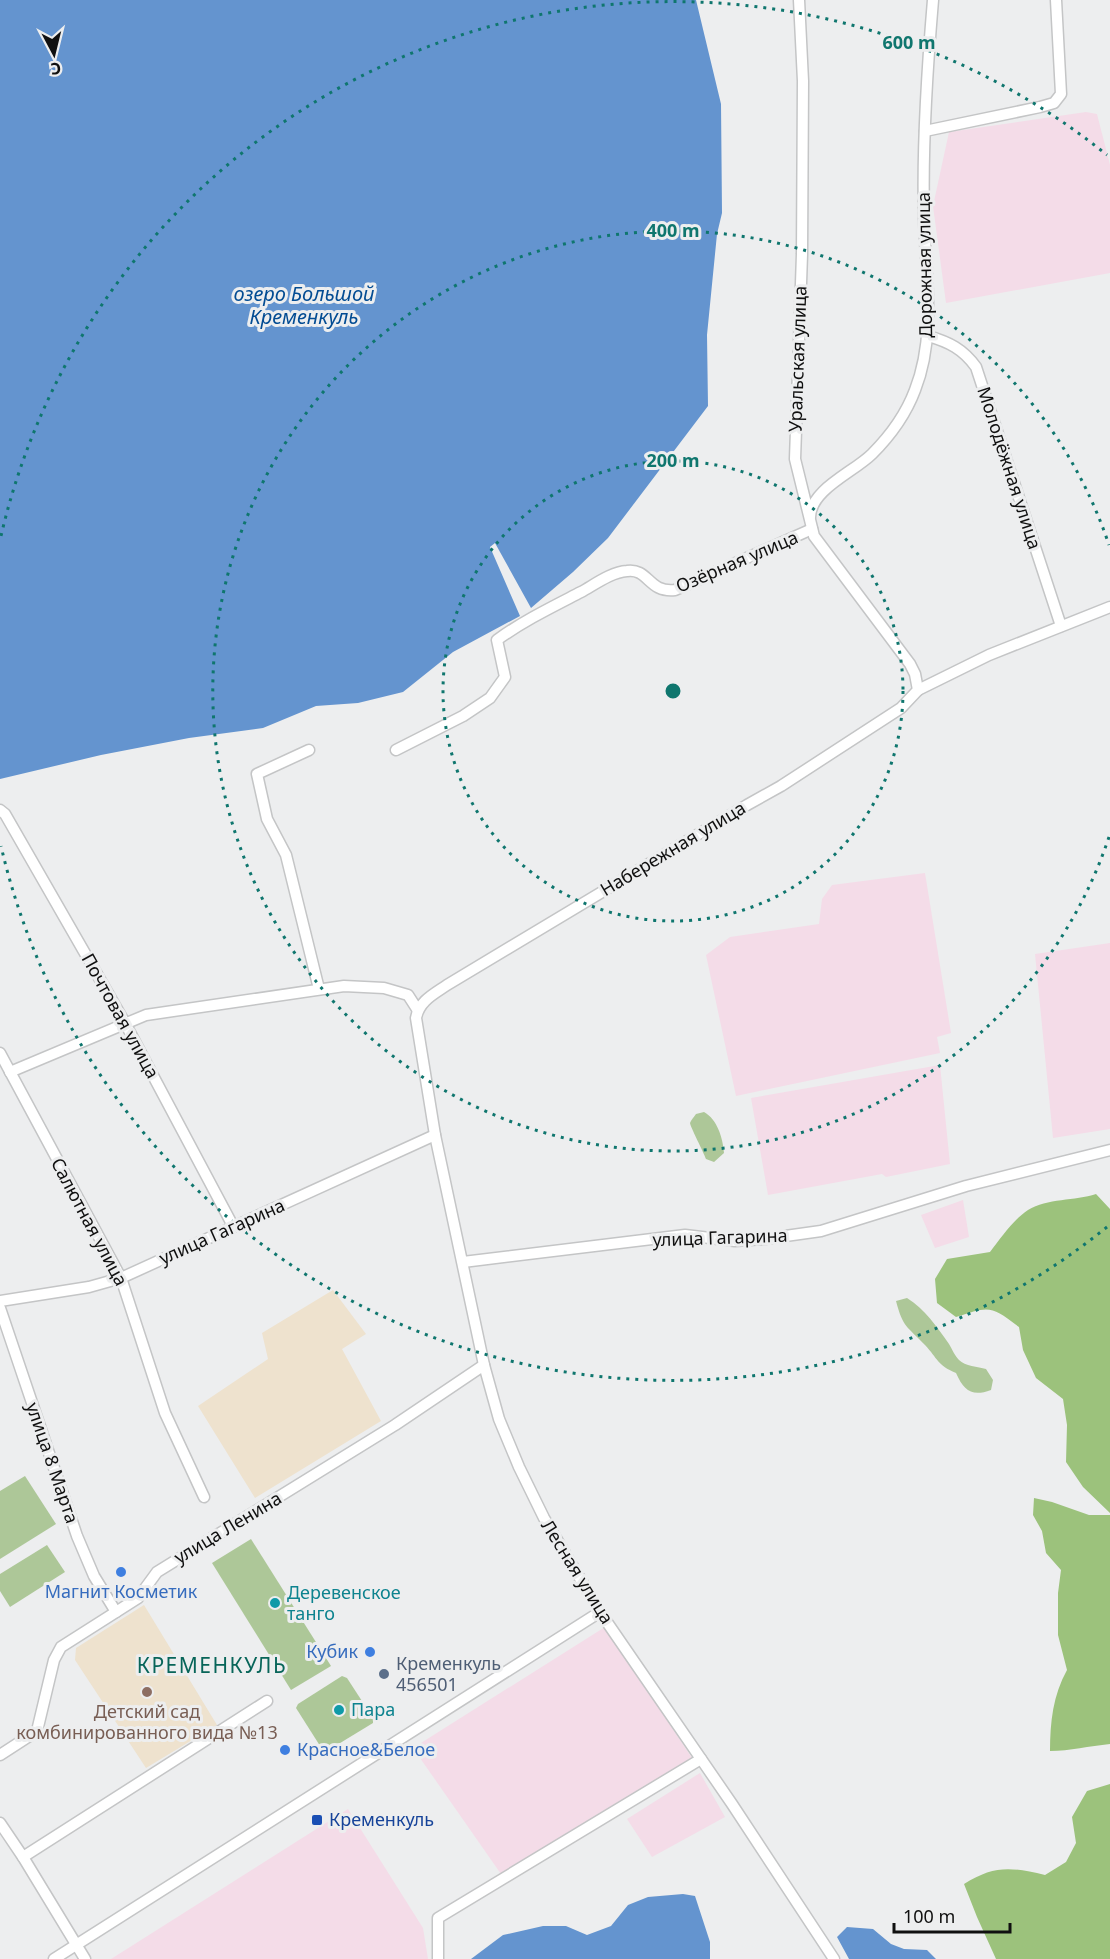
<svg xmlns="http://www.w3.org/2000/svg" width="1110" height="1959" viewBox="0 0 1110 1959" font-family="'Noto Sans',sans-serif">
<rect width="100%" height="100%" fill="#edeeef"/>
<g fill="#f4dce8">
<path d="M1086,112L1097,114L1110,165V273L946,303L933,206L949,132Z"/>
<path d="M925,873L951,1033L937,1037L940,1053L736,1096L706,955L730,937L819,924L822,899L832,885Z"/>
<path d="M1110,943V1129L1053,1138L1035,954Z"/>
<path d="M940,1065L950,1164L886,1177L882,1174L768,1195L751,1098Z"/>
<path d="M963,1200L969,1237L935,1248L921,1215Z"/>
<path d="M605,1627L692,1758L501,1874L413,1748Z"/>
<path d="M700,1773L725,1817L652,1857L627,1819Z"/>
<path d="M348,1809L423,1928L428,1959H111Z"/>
</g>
<g fill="#eee2ce">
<path d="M333,1290L366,1334L342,1349L381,1421L255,1498L198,1406L268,1359L262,1333Z"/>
<path d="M144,1605L217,1725L146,1768L75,1660L76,1648Z"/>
</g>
<g fill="#adc798">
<path d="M704,1112C717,1119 723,1138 724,1153L714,1162L706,1159C704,1153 690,1126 690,1123C691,1120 694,1117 696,1114Z"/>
<path d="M907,1298C925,1309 937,1327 949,1344C952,1349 955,1356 959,1360C965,1366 978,1367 986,1369L993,1380L991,1390C972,1397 964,1391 956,1373C937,1365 938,1359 925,1345C907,1326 903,1328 896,1301Z"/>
<path d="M25,1476L56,1524L0,1559V1491Z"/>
<path d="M251,1539L331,1666L291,1690L212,1563Z"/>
<path d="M47,1545L65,1572L10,1607L0,1591V1574Z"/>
<path d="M342,1676L347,1678L373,1718V1723L327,1751L322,1749L296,1708L298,1704Z"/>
</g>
<g fill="#9cc27c">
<path d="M1096,1194L1110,1209V1513L1083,1487L1066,1462L1067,1425L1063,1399L1036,1378L1023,1350L1019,1327C991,1305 989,1306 956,1317L937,1303L935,1279L947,1259L990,1252C1001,1238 1013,1220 1028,1210C1047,1198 1075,1201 1096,1194Z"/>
<path d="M1034,1498L1052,1502L1089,1515H1110V1744C1089,1746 1070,1751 1050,1751C1050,1722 1053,1695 1067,1670L1058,1635V1593L1061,1570L1046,1553L1042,1531L1033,1515Z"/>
<path d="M1110,1784V1959H996L977,1917L964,1884C994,1865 1011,1867 1045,1875L1066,1862L1076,1843L1072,1817L1087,1791Z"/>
</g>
<g fill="#6494cf">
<path d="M0,0H696L721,104L722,213L717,234L707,335L708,406L608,538L573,572L531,608L495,543L490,547L520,616L453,652L403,692L358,703L316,706L263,728L189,738L101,755L0,779Z"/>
<path d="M683,1894L695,1896L710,1942V1959H471L503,1935L543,1926H566L587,1935L611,1926L628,1905L648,1897Z"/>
<path d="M847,1927L873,1929L891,1944L904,1949L927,1950L936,1959H849L837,1937Z"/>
</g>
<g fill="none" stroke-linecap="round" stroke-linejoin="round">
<defs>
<g id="minor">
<path d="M799,0L803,81L802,254L795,459L814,536L910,664L915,674L918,690L901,708L781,786L747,805L447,985C434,994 419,1001 416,1018L435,1135L484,1365L499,1419L519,1467L544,1518L600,1612L732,1804L834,1959"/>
<path d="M925,131L1040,107L1054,103L1061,94L1056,0"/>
<path d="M928,336C949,342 963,349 976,367L1061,626"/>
<path d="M810,517C811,489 854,472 872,454C890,436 906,414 915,390C937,334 925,273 924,214C922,143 927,71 933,0"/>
<path d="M918,690L989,655L1110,607"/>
<path d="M309,750L257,774L267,819L286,855L319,989"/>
<path d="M396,750L463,716L490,698L505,677L497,640C523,621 552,607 581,592C594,585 611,572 627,571C649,568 648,593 675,590L812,529"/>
<path d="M0,810L5,814L125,1023L233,1226"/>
<path d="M0,1053L121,1278L165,1413L204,1497"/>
<path d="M10,1072L146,1015L344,986L384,988L408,995L417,1009"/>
<path d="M463,1262L685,1235L735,1241L764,1239L821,1231L966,1186L1110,1150"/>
<path d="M0,1301L89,1287L121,1278L435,1135"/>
<path d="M0,1308L77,1536L94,1576L116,1612"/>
<path d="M0,1755L37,1731L54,1660L61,1647L138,1598L157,1572L395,1425L484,1365"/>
<path d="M0,1823L23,1857L85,1959"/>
<path d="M23,1857L267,1701"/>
<path d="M54,1959L600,1612"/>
<path d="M438,1959V1918L701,1759"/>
</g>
</defs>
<use href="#minor" stroke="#c4c5c6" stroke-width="13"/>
<use href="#minor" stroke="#fff" stroke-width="10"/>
</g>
<g fill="none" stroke="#0f766e" stroke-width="3" stroke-dasharray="3 6">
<circle cx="673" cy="691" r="230"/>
<path d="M1109 837A460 460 0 1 1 1109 545"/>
<path d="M1107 1227A690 690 0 0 1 1 846M1 536A690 690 0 0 1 1107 155"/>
</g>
<g fill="#3f7fe0" stroke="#edeeef" stroke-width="2">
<circle cx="121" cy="1572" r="6"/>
<circle cx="370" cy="1652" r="6"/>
<circle cx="285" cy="1750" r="6"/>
</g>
<g fill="#0f9aa8" stroke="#edeeef" stroke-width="2">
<circle cx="275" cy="1603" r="6"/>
<circle cx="339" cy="1710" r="6"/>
</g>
<circle fill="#5c6f8a" stroke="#edeeef" stroke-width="2" cx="384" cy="1674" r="6"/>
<circle fill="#8d6e63" stroke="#edeeef" stroke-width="2" cx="147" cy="1692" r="6"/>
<rect fill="#1a4fb4" stroke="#edeeef" stroke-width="2" x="311" y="1814" width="12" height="12" rx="3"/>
<g text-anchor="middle" stroke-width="6" stroke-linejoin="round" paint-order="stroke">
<g font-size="18" fill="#101010" stroke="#edeeef">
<text transform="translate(925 265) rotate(-91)" y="6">Дорожная улица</text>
<text transform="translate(798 359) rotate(-88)" y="6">Уральская улица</text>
<text transform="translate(1009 468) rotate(72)" y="6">Молодёжная улица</text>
<text transform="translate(737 562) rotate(-23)" y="6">Озёрная улица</text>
<text transform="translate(673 849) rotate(-31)" y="6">Набережная улица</text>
<text transform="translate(120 1016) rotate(61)" y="6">Почтовая улица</text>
<text transform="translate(89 1222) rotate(62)" y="6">Салютная улица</text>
<text transform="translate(222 1232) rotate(-24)" y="6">улица Гагарина</text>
<text transform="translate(720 1238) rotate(-2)" y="6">улица Гагарина</text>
<text transform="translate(52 1463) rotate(71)" y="6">улица 8 Марта</text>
<text transform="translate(228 1528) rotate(-31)" y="6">улица Ленина</text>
<text transform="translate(577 1572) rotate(58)" y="6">Лесная улица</text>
</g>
<g font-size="18" fill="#366cbe" stroke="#edeeef">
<text x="121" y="1598">Магнит Косметик</text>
<text x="358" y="1658" text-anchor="end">Кубик</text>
<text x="297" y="1756" text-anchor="start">Красное&amp;Белое</text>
</g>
<g font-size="18" fill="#0d838f" stroke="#edeeef" text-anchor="start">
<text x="287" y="1599">Деревенское<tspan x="287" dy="21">танго</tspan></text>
<text x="351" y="1716">Пара</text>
</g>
<g font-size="18" fill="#4e5e75" stroke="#edeeef" text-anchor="start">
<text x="396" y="1670">Кременкуль<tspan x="396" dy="21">456501</tspan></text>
</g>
<g font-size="18" fill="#785e54" stroke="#edeeef">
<text x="147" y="1718">Детский сад<tspan x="147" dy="21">комбинированного вида №13</tspan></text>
</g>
<g font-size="18" fill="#164399" stroke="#edeeef" text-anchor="start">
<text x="329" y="1826">Кременкуль</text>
</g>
<g font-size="20" font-style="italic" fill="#034c93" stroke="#edeeef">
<text x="304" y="301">озеро Большой<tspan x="304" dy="23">Кременкуль</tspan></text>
</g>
<g font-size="21" letter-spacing="1.5" fill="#086559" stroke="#edeeef">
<text x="212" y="1673">КРЕМЕНКУЛЬ</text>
</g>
</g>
<circle cx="673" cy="691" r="9" fill="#0f766e" stroke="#edeeef" stroke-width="3"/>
<g font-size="18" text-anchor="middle" font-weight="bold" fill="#0f766e" stroke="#edeeef" stroke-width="6" stroke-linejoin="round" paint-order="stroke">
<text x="909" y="49">600 m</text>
<text x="673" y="237">400 m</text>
<text x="673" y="467">200 m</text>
</g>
<g transform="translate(54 54) rotate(173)" stroke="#edeeef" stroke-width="4.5" paint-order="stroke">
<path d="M0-4.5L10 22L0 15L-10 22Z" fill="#101010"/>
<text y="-9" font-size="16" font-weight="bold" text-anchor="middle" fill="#101010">С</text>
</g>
<path d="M894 1923v9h116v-9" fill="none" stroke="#101010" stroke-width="3"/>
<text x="903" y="1923" font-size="18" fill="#101010" stroke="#edeeef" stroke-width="4.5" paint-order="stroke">100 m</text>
</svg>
